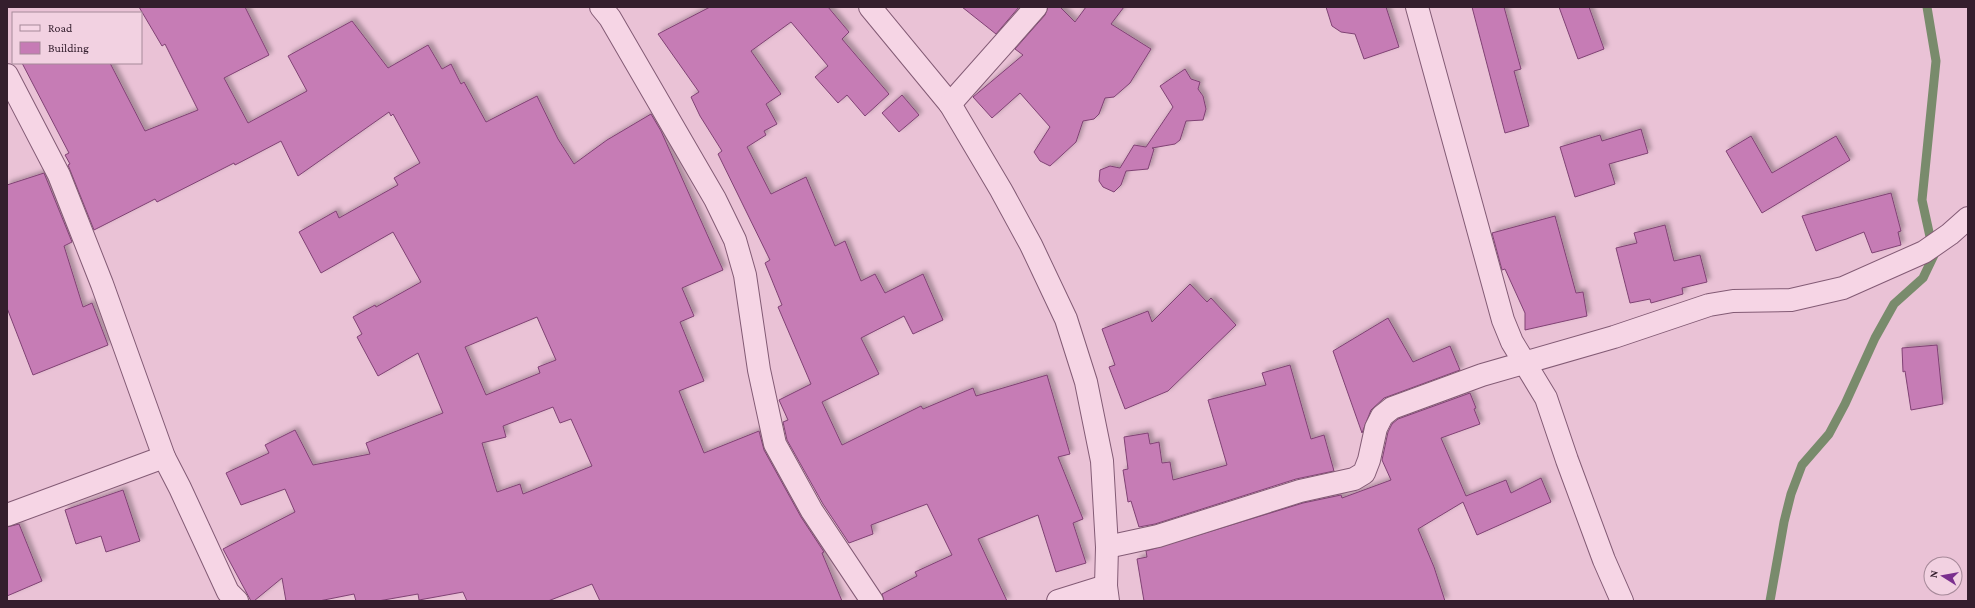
<svg xmlns="http://www.w3.org/2000/svg" width="1975" height="608" viewBox="0 0 1975 608" font-family="'Crimson Pro',serif">
<defs>
<filter id="shadow"><feDropShadow dx="3.5" dy="-3.5" stdDeviation="2" flood-color="#0004"/></filter>
</defs>
<rect width="100%" height="100%" fill="#eac2d6"/>
<g fill="none" stroke-linecap="round" stroke-linejoin="round">
<path stroke="#798b6c" stroke-width="9" d="M1770,601L1784,522L1791,494L1802,465L1829,434L1845,404L1875,338L1894,304L1923,278L1934,255L1922,200L1936,61L1927,7"/>
</g>
<g fill="#c67bb5" stroke="#804274" fill-rule="evenodd" filter="url(#shadow)">
<path d="M139,7H245L269,55L224,78L248,123L307,91L288,56L352,21L388,68L428,45L442,69L451,64L461,84L464,82L486,122L537,96L558,139L574,164L607,140L651,114L661,131L723,270L682,288L694,316L680,322L704,381L679,391L704,453L759,431L764,450L801,517L824,552L822,553L842,601H600L592,584L548,601H467L463,592L419,600L418,594L378,601H356L354,594L319,601H286L282,578L254,601H251L223,549L295,512L285,489L241,505L226,473L269,453L265,445L295,430L313,465L370,454L366,443L443,413L418,353L378,376L357,337L362,334L353,317L375,305L376,307L421,282L393,232L321,273L299,232L336,211L339,218L398,185L394,178L420,163L393,114L391,116L389,112L298,176L281,141L235,165L234,163L157,202L155,199L94,230L68,165L70,164L65,155L69,153L22,63H110L145,131L198,110L165,44L162,46ZM537,317L556,360L538,367L540,373L486,395L465,347ZM553,407L560,423L571,419L592,466L523,494L520,484L497,492L482,443L506,437L503,426Z"/>
<path d="M710,7H828L849,32L842,39L889,94L865,116L847,95L838,103L815,77L828,66L791,22L751,51L781,94L766,104L777,124L764,131L766,135L747,147L771,194L806,177L835,246L845,241L861,281L875,274L885,293L923,274L943,320L913,334L904,316L861,338L879,374L822,402L842,445L921,406L923,409L973,388L976,396L1047,375L1070,454L1058,457L1083,519L1073,523L1086,563L1056,572L1038,515L978,539L1007,601H884L882,594L917,576L915,572L952,555L927,504L871,525L873,534L849,543L823,504L787,440L783,422L788,420L779,400L811,384L778,307L782,305L765,263L770,260L718,154L722,151L700,116L691,97L699,92L658,34Z"/>
<path d="M962,7H1019L996,34Z"/>
<path d="M1048,7H1060L1075,22L1086,7H1124L1111,24L1151,49L1130,83L1114,97L1105,98L1099,114L1094,119L1083,121L1076,142L1050,166L1040,161L1034,152L1050,127L1020,93L992,118L973,97L1023,55L1015,49L1045,15Z"/>
<path d="M1326,7H1386L1399,47L1364,59L1355,34L1341,32L1332,26Z"/>
<path d="M1472,7H1504L1521,69L1514,71L1529,126L1505,133Z"/>
<path d="M1559,7H1589L1604,49L1578,59Z"/>
<path d="M1185,69L1191,79L1200,82L1198,89L1203,96L1206,109L1203,120L1186,121L1180,140L1175,144L1152,148L1154,149L1148,169L1126,171L1121,185L1114,192L1103,187L1099,181L1100,170L1110,166L1120,168L1134,145L1146,147L1173,107L1160,86Z"/>
<path d="M902,95L919,115L899,132L882,113Z"/>
<path d="M1641,129L1648,153L1609,164L1615,184L1575,197L1560,147L1600,135L1602,141Z"/>
<path d="M1751,136L1772,173L1836,136L1850,160L1762,213L1726,151Z"/>
<path d="M44,173L72,242L64,246L83,307L92,303L108,345L33,375L7,308V185Z"/>
<path d="M1891,193L1901,231L1898,232L1901,245L1872,253L1864,232L1816,251L1802,216Z"/>
<path d="M1555,216L1576,293L1583,292L1587,316L1525,330V313L1505,269L1502,270L1492,233Z"/>
<path d="M1665,225L1674,261L1700,255L1707,282L1682,288L1683,294L1651,303L1650,299L1630,303L1616,248L1637,243L1634,233Z"/>
<path d="M1190,284L1207,302L1211,298L1236,325L1168,391L1125,409L1109,367L1115,365L1102,329L1148,311L1152,322Z"/>
<path d="M1388,318L1413,362L1450,346L1460,370L1384,398L1371,410L1362,433L1333,351Z"/>
<path d="M1937,345L1943,404L1911,410L1905,371L1903,372L1902,348Z"/>
<path d="M1290,365L1311,439L1324,435L1334,471L1296,479L1155,524L1139,527L1131,501L1128,502L1123,470L1128,469L1124,437L1148,433L1150,444L1159,442L1162,463L1170,462L1173,480L1227,465L1208,400L1266,385L1262,373Z"/>
<path d="M1470,393L1476,408L1474,409L1480,424L1441,438L1466,496L1506,480L1511,493L1541,478L1551,502L1477,535L1463,502L1418,529L1434,567L1445,601H1144L1137,559L1147,557L1146,551L1303,503L1341,495L1342,498L1391,480L1382,460L1388,432L1392,424L1398,419Z"/>
<path d="M123,490L140,541L106,552L101,536L76,544L65,510Z"/>
<path d="M19,524L42,581L7,596V527Z"/>
</g>
<g fill="none" stroke-linecap="round" stroke-linejoin="round">
<defs>
<g id="minor">
<path d="M601,7L610,18L715,199L735,240L745,275L759,370L775,444L812,511L872,601"/>
<path d="M870,7L950,104L1001,190L1031,245L1066,319L1086,382L1102,461L1107,547L1106,586L1108,601"/>
<path d="M1417,7L1503,320L1512,342L1546,398L1567,460L1604,560L1622,601"/>
<path d="M7,75L59,175L102,284L164,457"/>
<path d="M950,104L1036,7"/>
<path d="M7,515L164,457L180,488L228,592L237,601"/>
<path d="M1107,547L1158,536L1300,491L1354,479L1364,473L1369,460L1376,428L1382,416L1392,408L1482,375L1614,337L1709,305L1733,301L1791,300L1843,288L1924,252L1950,234L1968,218"/>
<path d="M1058,601L1106,586"/>
</g>
</defs>
<use href="#minor" stroke="#835b75" stroke-width="24"/>
<use href="#minor" stroke="#f6d5e5" stroke-width="22"/>
</g>
<rect width="1975" height="608" fill="none" stroke="#341e2d" stroke-width="16"/>
<rect x="12" y="12" width="130" height="52" fill="#f2d1e1" stroke="#a68999"/>
<rect x="20" y="25" width="20" height="6" fill="#f6d5e5" stroke="#a68999"/>
<text x="48" y="32" font-size="12" fill="#341e2d">Road</text>
<rect x="20" y="42" width="20" height="12" fill="#c67bb5" stroke="#a68999"/>
<text x="48" y="52" font-size="12" fill="#341e2d">Building</text>
<g transform="translate(1943 576) rotate(281)"><circle r="19" fill="#f2d1e1" stroke="#a68999"/>
<path d="M0-3L7 15L0 10L-7 15Z" fill="#7b2f8e"/>
<text y="-6" font-size="11" font-weight="bold" text-anchor="middle" fill="#341e2d">N</text>
</g>
</svg>
